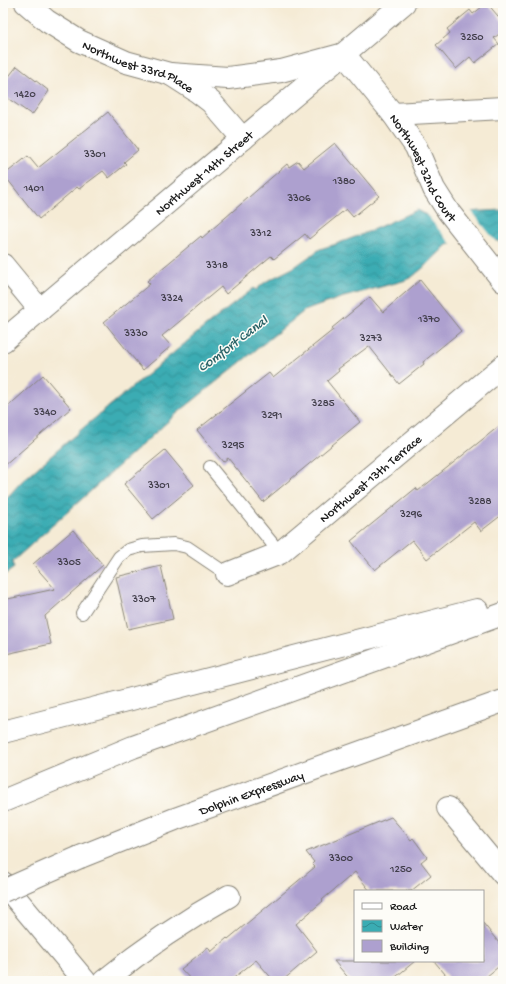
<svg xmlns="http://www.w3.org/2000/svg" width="506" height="984" viewBox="0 0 506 984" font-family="'Gochi Hand',sans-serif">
<defs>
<pattern id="water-waves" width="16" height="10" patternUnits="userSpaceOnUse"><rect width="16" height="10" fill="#3aacb3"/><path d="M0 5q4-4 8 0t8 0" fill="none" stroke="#308b91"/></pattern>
</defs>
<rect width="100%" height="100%" fill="#fdfcf7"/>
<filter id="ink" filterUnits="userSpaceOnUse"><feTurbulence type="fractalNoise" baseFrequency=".025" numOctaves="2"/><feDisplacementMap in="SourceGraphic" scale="8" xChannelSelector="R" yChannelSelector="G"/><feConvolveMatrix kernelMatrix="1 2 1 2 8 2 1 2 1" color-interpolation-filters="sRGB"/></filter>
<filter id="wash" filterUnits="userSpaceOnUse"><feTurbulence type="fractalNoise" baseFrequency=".012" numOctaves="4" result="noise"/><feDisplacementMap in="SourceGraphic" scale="16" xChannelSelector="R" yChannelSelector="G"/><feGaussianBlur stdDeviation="0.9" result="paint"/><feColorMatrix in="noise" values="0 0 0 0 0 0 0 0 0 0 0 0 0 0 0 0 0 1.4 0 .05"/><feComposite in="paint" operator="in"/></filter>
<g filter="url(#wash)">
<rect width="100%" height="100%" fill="#f5ebd5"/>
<path fill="url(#water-waves)" stroke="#2b6468" d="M417,210L424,214L503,210V244L499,241H457L447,245L429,263L412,277L403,281L340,298L304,311L174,416L12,562L14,568L3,576V502L21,482L83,428L208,324L254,288L256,290L265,282L293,268L320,249L336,244L363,234Z"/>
<path fill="#f5ebd5" d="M470,209L497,243H457L452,245L424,212Z"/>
<g id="blocks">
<g fill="#ada0cf">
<path d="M487,3L503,22V31L494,38L499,44L475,63L470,57L456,69L436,45L450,33L447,29L470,10L473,14Z"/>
<path d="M17,66L49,91L32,115L3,95V84Z"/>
<path d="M108,112L138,150L124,162L126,164L109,178L103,171L79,189L77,187L39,219L4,175L28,156L38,168Z"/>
<path d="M335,143L379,196L353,217L346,209L309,239L305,234L274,259L271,256L226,294L221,287L162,336L171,346L143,370L104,322L150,284L147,281L201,236L202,238L287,164L289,167L298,161L304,168Z"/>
<path d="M420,280L461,331L423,362L424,364L399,384L369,346L338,369L339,371L327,381L360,422L263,502L228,458L223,462L197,430L269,373L273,378L333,330L332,328L370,297L383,312Z"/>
<path d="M43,375L71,408L3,467V411Z"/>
<path d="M503,423V514L481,531L474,522L427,559L412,540L375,570L351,541L416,488L418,491Z"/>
<path d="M165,450L194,485L153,519L124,484Z"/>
<path d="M73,530L103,565L45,616L51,644L6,654L3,640V600L55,589L33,564Z"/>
<path d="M161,566L173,619L128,629L116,577Z"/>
<path d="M391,817L411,840L413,838L427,857L421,862L431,875L411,891H370L355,872L322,900L323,901L296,924L317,951L282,981H274L256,960L230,981H192L181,969L208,947L211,952L227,938L228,939L315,867L312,864L314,862L306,852Z"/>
<path d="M483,923L503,948V963L481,981H451L434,961H483Z"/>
<path d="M334,961H415L391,981H351Z"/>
</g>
</g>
</g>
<g filter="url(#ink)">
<use href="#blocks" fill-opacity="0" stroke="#888478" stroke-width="1"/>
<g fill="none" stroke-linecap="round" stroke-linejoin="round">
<defs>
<g id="lane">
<path d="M210,467L280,553"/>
<path d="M82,613L119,557L128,550L142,546L174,544L187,547L227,574"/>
</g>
<g id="street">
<path id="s1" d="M26,3L47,21L79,41L126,62L170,74L198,92L211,102L243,139"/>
<path id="s2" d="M170,74L228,78L281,71L344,54L393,114L416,147L434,189L448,211L503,281"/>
<path d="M393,114L503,108"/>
<path d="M3,265L40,310"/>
<path id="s3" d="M227,574L280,553L503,366"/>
<path d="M448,808L503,874"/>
<path d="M104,981C143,949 184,921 229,896"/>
</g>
<g id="secondary">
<path id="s4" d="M3,341L404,3"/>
<path d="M3,883L85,981"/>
</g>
<g id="highway">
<path d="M3,732L477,610"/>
<path d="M3,801L133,747L503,614"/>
<path id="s5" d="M80,857L175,819L503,701"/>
</g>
</defs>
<use href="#lane" stroke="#888478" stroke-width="14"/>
<use href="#street" stroke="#888478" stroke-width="24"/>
<use href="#secondary" stroke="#888478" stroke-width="24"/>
<use href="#highway" stroke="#888478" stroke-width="24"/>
<use href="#lane" stroke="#fff" stroke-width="12"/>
<use href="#street" stroke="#fff" stroke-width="22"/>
<use href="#secondary" stroke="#fff" stroke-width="22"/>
<use href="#highway" stroke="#fff" stroke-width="22"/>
<defs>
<path id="highway-bridge" d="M3,891L80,857"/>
</defs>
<use href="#highway-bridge" stroke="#888478" stroke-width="24" stroke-linecap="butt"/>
<use href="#highway-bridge" stroke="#fff" stroke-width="22"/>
</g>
</g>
<g text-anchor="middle" stroke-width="3" stroke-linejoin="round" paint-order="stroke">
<g font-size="11" fill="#403d49">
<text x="472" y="40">3250</text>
<text x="25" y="97">1420</text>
<text x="95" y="157">3301</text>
<text x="344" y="184">1380</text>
<text x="34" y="191">1401</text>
<text x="299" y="201">3306</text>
<text x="261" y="236">3312</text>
<text x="217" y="268">3318</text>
<text x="172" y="301">3324</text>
<text x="429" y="322">1370</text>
<text x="136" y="336">3330</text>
<text x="371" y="341">3273</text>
<text x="323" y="406">3285</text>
<text x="45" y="415">3340</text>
<text x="272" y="418">3291</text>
<text x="233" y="448">3295</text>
<text x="159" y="488">3301</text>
<text x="480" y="504">3288</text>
<text x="411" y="517">3296</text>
<text x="69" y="565">3305</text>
<text x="144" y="602">3307</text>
<text x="341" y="861">3300</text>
<text x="401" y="872">1250</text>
</g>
<g font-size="13" fill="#1c1c1c" stroke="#fdfcf7">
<text dy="5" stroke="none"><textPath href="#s1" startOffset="130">Northwest 33rd Place</textPath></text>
<text dy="5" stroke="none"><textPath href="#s2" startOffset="316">Northwest 32nd Court</textPath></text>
<text dy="5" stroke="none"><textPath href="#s4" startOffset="262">Northwest 14th Street</textPath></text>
<text dy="5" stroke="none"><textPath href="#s3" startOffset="174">Northwest 13th Terrace</textPath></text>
<text dy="5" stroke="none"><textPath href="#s5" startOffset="183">Dolphin Expressway</textPath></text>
</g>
<g font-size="14" font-style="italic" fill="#2b6468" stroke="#fdfcf7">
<text transform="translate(232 343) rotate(-37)" y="5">Comfort Canal</text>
</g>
</g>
<rect width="506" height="984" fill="none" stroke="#fdfcf7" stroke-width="16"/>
<rect x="354" y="890" width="130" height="72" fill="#fdfcf7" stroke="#a3a29f"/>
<rect x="362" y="903" width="20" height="6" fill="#ffffff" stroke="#a3a29f"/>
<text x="390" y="910" font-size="12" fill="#1c1c1c">Road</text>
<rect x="362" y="920" width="20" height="12" fill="url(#water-waves)" stroke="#a3a29f"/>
<text x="390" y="930" font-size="12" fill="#1c1c1c">Water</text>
<rect x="362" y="940" width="20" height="12" fill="#ada0cf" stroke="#a3a29f"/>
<text x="390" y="950" font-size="12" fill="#1c1c1c">Building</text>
</svg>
